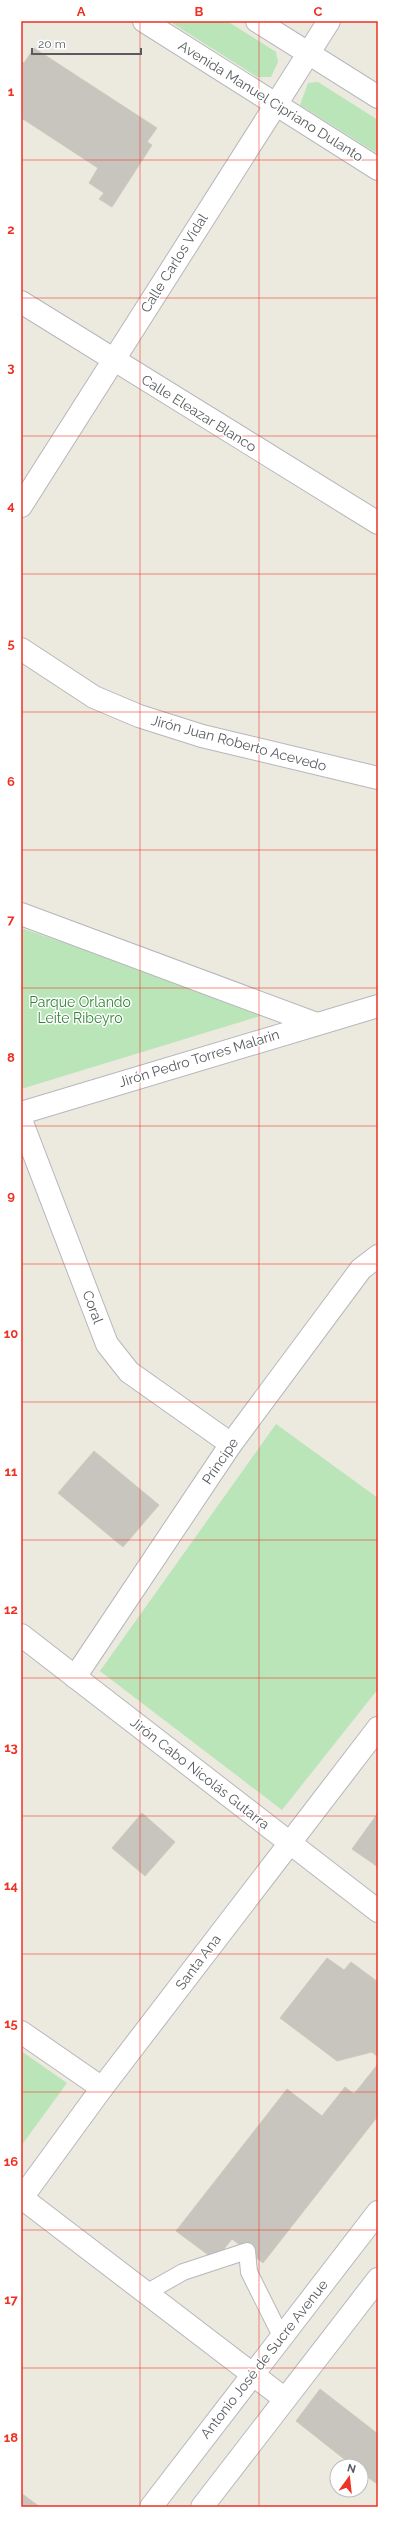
<svg xmlns="http://www.w3.org/2000/svg" width="399" height="2528" viewBox="0 0 399 2528" font-family="Raleway,sans-serif">
<rect width="100%" height="100%" fill="#ece9de"/>
<g fill="#b9e5b9">
<path d="M169,21H227L276,52L278,62L271,77H257Z"/>
<path d="M318,82L378,120V154L300,105L308,83Z"/>
<path d="M21,928L270,1013L21,1089Z"/>
<path d="M276,1424L378,1498V1689L282,1810L100,1671Z"/>
<path d="M21,2051L67,2083L21,2146Z"/>
</g>
<g fill="#c8c5be" stroke="#d0cabd">
<path d="M34,48L157,128L147,142L152,145L112,207L99,199L104,193L89,183L98,168L23,119L21,122V60L24,63Z"/>
<path d="M94,1451L159,1505L123,1547L58,1493Z"/>
<path d="M142,1813L175,1842L145,1876L112,1848Z"/>
<path d="M378,1813V1867L352,1849Z"/>
<path d="M327,1958L344,1970L351,1962L378,1982V2057L372,2052L337,2061L280,2018Z"/>
<path d="M378,2064V2116L263,2263L232,2239L215,2260L176,2231L287,2089L322,2116L345,2087L354,2094Z"/>
<path d="M320,2389L378,2434L377,2484L361,2472V2466H353L296,2421Z"/>
<path d="M21,2493L40,2507H21Z"/>
</g>
<g fill="none" stroke-linecap="round" stroke-linejoin="round">
<defs>
<path id="lane" d="M146,2293L183,2272L247,2251L249,2272L281,2336"/>
<g id="street">
<path d="M21,302L378,523"/>
<path d="M21,506L329,21"/>
<path d="M21,649L94,697L139,716L202,736L378,778"/>
<path d="M21,914L314,1023"/>
<path d="M21,1113L378,1006"/>
<path d="M21,1120L107,1344L129,1372L231,1444"/>
<path d="M21,1635L378,1911"/>
<path d="M75,1677L231,1444L361,1269L378,1256"/>
<path d="M21,2032L102,2088"/>
<path d="M22,2198L285,2399"/>
<path d="M21,2199L102,2088L378,1728"/>
</g>
<g id="secondary">
<path d="M144,21L378,169"/>
<path d="M257,21L378,97"/>
<path d="M151,2507L378,2212"/>
<path d="M202,2507L378,2279"/>
</g>
</defs>
<use href="#lane" stroke="#b5b7bc" stroke-width="18"/>
<use href="#street" stroke="#b5b7bc" stroke-width="24"/>
<use href="#secondary" stroke="#b5b9be" stroke-width="24"/>
<use href="#lane" stroke="#fff" stroke-width="16"/>
<use href="#street" stroke="#fff" stroke-width="22"/>
<use href="#secondary" stroke="#fff" stroke-width="22"/>
</g>
<path fill="none" stroke="#ee3122" stroke-width="1" stroke-opacity="0.55" d="M140,21V2507M259,21V2507M21,160H378M21,298H378M21,436H378M21,574H378M21,712H378M21,850H378M21,988H378M21,1126H378M21,1264H378M21,1402H378M21,1540H378M21,1678H378M21,1816H378M21,1954H378M21,2092H378M21,2230H378M21,2368H378"/>
<g text-anchor="middle" stroke-width="3" stroke-linejoin="round" paint-order="stroke">
<g font-size="14" fill="#585c60" stroke="#fff">
<text transform="translate(271 101) rotate(32)" y="5">Avenida Manuel Cipriano Dulanto</text>
<text transform="translate(174 263) rotate(-58)" y="5">Calle Carlos Vidal</text>
<text transform="translate(199 413) rotate(32)" y="5">Calle Eleazar Blanco</text>
<text transform="translate(239 743) rotate(15)" y="5">Jirón Juan Roberto Acevedo</text>
<text transform="translate(199 1058) rotate(-17)" y="5">Jirón Pedro Torres Malarin</text>
<text transform="translate(93 1307) rotate(69)" y="5">Coral</text>
<text transform="translate(220 1461) rotate(-56)" y="5">Principe</text>
<text transform="translate(200 1773) rotate(38)" y="5">Jirón Cabo Nicolás Gutarra</text>
<text transform="translate(198 1962) rotate(-53)" y="5">Santa Ana</text>
<text transform="translate(264 2359) rotate(-52)" y="5">Antonio José de Sucre Avenue</text>
</g>
<g font-size="14" fill="#328535" stroke="#fff">
<text x="80" y="1007">Parque Orlando<tspan x="80" dy="16">Leite Ribeyro</tspan></text>
</g>
</g>
<rect width="399" height="2528" fill="none" stroke="#ffffff" stroke-width="44"/>
<g transform="translate(349 2478) rotate(15)"><circle r="19" fill="#ffffff" stroke="#bcbebf"/>
<path d="M0-3L7 15L0 10L-7 15Z" fill="#ee3122"/>
<text y="-6" font-size="11" font-weight="bold" text-anchor="middle" fill="#585c60">N</text>
</g>
<path d="M32 48v6h109v-6" fill="none" stroke="#585c60" stroke-width="2"/>
<text x="38" y="48" font-size="12" fill="#585c60" stroke="#ffffff" stroke-width="3" paint-order="stroke">20 m</text>
<rect x="22" y="22" width="355" height="2484" fill="none" stroke="#ee3122" stroke-width="1.5"/>
<g font-size="13" text-anchor="middle" font-weight="bold" fill="#ee3122">
<text x="81" y="16">A</text>
<text x="199" y="16">B</text>
<text x="318" y="16">C</text>
<text x="11" y="96">1</text>
<text x="11" y="234">2</text>
<text x="11" y="372">3</text>
<text x="11" y="510">4</text>
<text x="11" y="648">5</text>
<text x="11" y="786">6</text>
<text x="11" y="924">7</text>
<text x="11" y="1062">8</text>
<text x="11" y="1200">9</text>
<text x="11" y="1338">10</text>
<text x="11" y="1476">11</text>
<text x="11" y="1614">12</text>
<text x="11" y="1752">13</text>
<text x="11" y="1890">14</text>
<text x="11" y="2028">15</text>
<text x="11" y="2166">16</text>
<text x="11" y="2304">17</text>
<text x="11" y="2442">18</text>
</g>
</svg>
